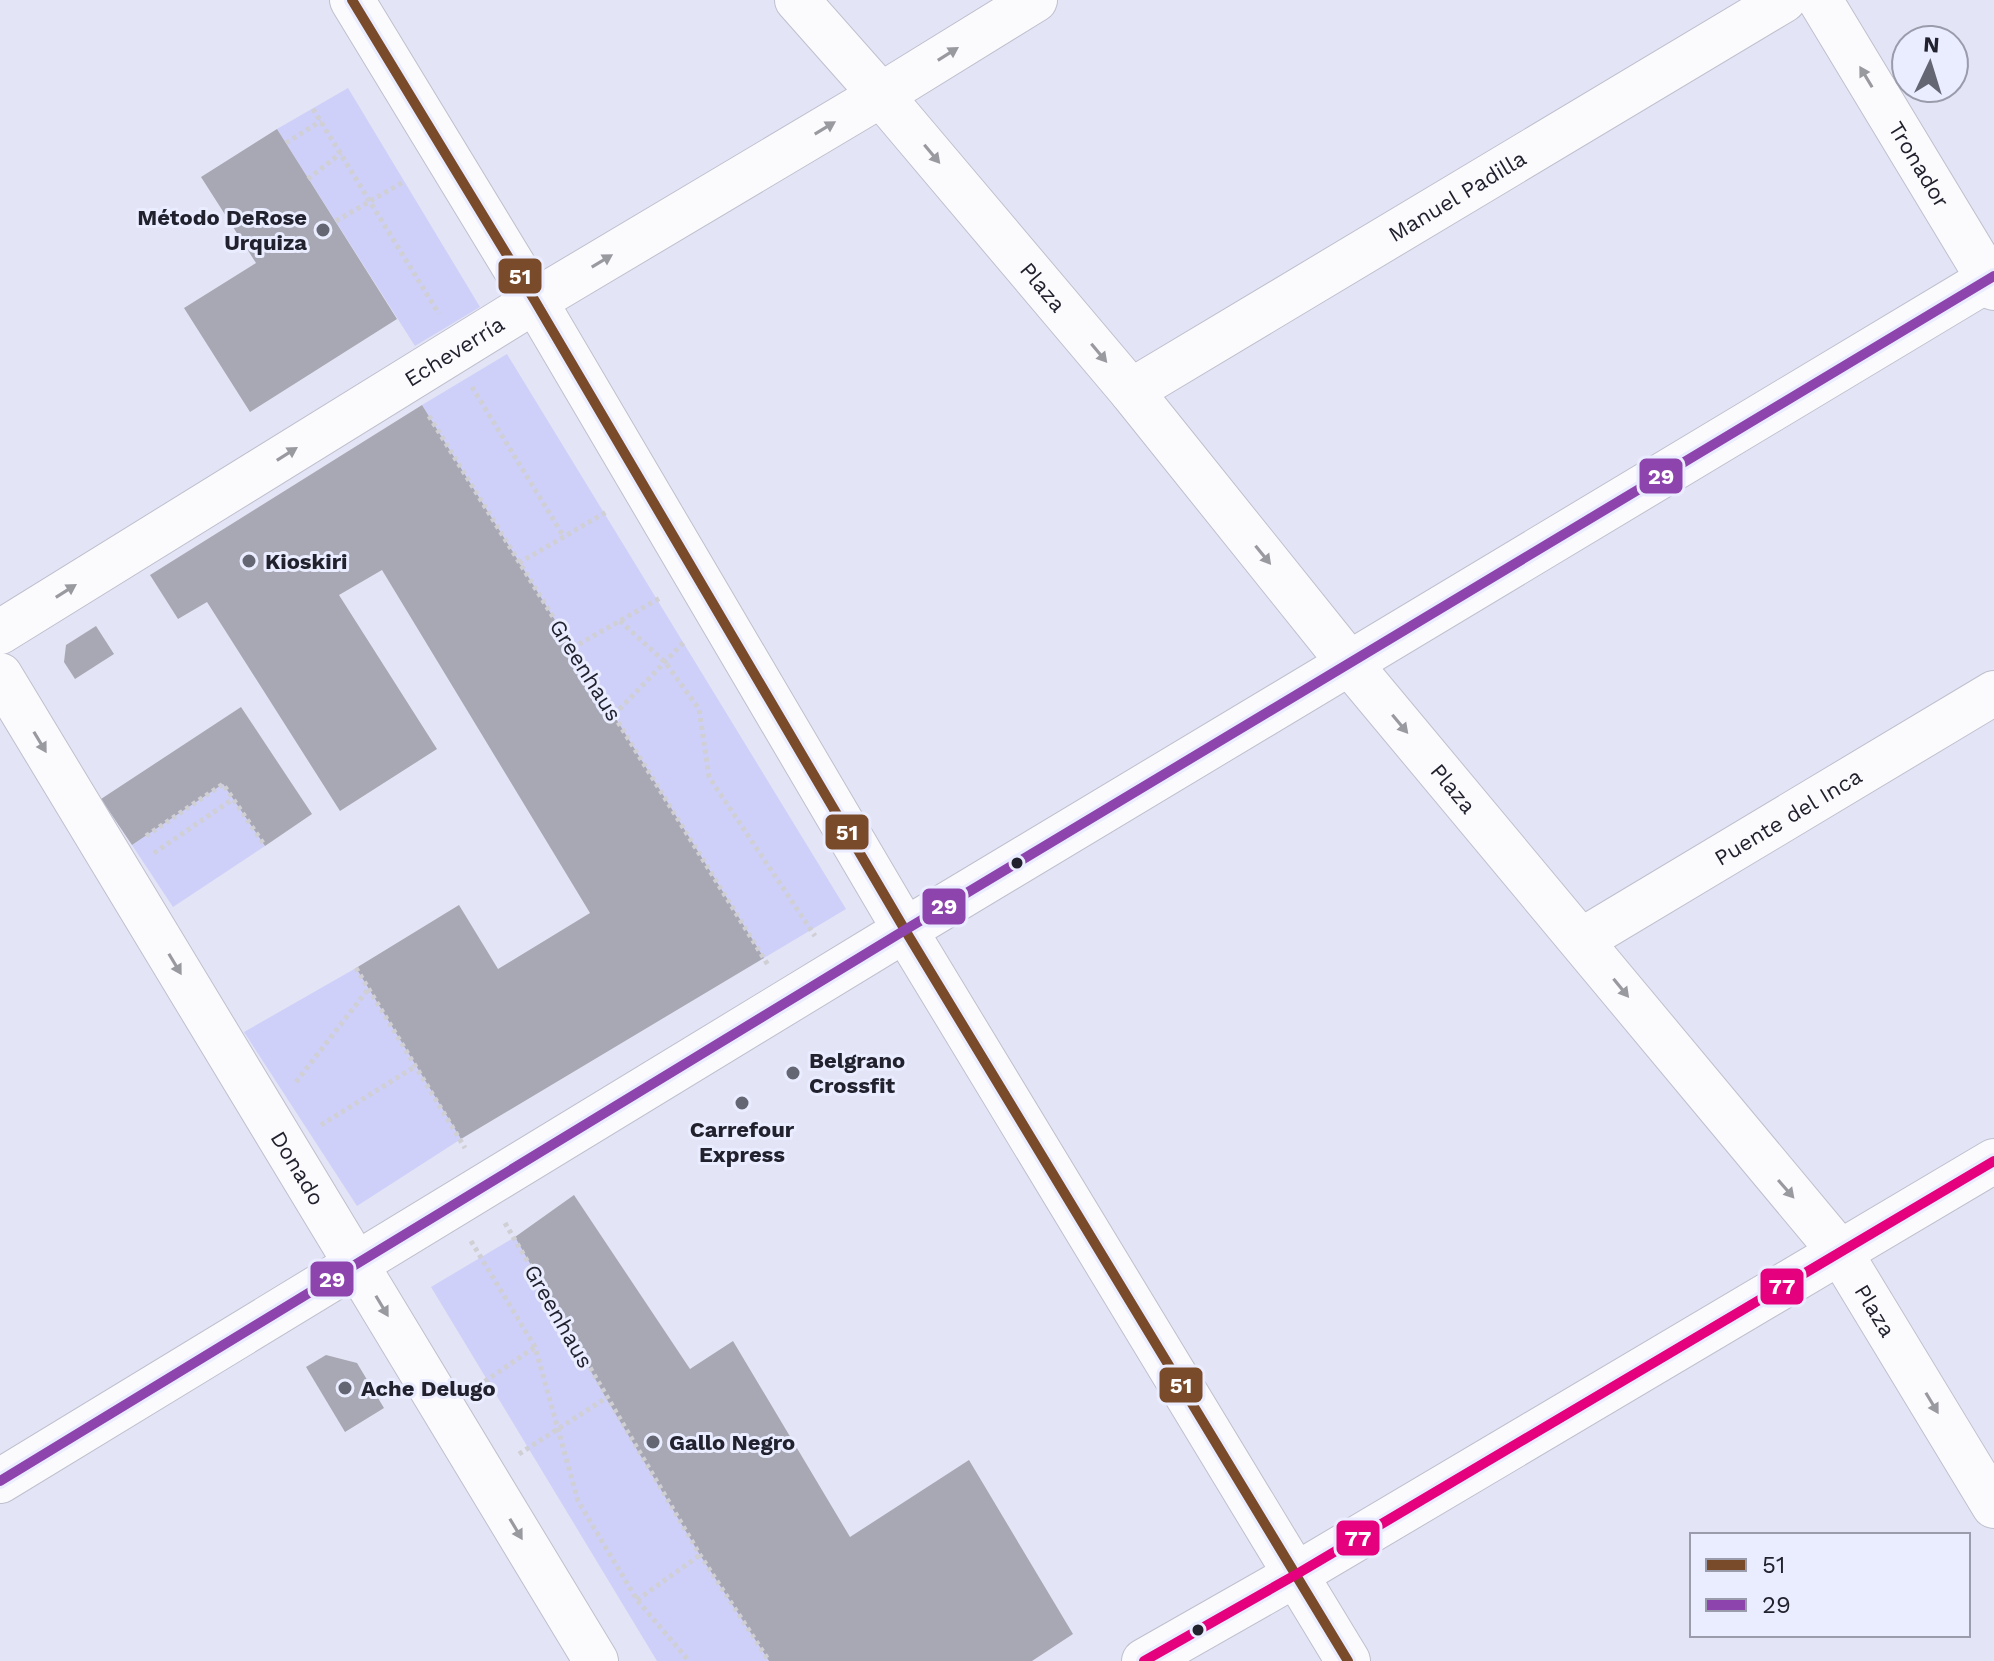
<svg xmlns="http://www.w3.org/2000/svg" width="1994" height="1661" viewBox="0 0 1994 1661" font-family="'Work Sans',sans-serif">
<rect width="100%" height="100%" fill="#e3e4f5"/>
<g fill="#ced0f9">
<path d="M348,88L480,307L415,346L277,129Z"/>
<path d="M507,354L846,909L764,958L422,405Z"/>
<path d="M223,784L265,846L173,907L132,845Z"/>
<path d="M356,968L461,1139L357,1206L244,1032Z"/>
<path d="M515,1237C596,1380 679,1522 769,1661H657L431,1287Z"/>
</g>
<g fill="#a8a8b5">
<path d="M277,129L397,319L250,412L184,308L256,263L201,177Z"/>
<path d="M422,405L764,958L461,1139L356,968L459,905L498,969L590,913L382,570L339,595L437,749L340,811L207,602L178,619L150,575Z"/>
<path d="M96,626L114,654L75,679L64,662L66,645Z"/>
<path d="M241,707L312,814L265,846L223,784L132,845L101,799Z"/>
<path d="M574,1195L690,1369L733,1341L850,1537L969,1460L1073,1634L1032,1661H769L700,1555L606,1398L515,1237Z"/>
<path d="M326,1355L357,1363L384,1408L345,1432L306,1367Z"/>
</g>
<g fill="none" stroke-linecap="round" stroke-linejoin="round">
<defs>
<g id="minor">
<path d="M352,0L535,301L905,930L1348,1661"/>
<path id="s1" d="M797,0L881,95L1131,391L1350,664L1840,1252L1994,1506"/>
<path id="s2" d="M1820,0L1994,288"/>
<path id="s3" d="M1131,391L1784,0"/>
<path id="s4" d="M0,632L535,301L881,95L1035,0"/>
<path id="s5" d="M0,675L596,1661"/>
<path id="s6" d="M1582,940L1994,693"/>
<path d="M0,1481L905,930L1994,276"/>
</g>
<path id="tertiary" d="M1144,1661L1297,1574L1994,1161"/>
</defs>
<use href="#minor" stroke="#bfc0ce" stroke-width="46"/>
<use href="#tertiary" stroke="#bfc0ce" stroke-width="46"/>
<g stroke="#cfcfd4" stroke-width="5" stroke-dasharray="4 4" stroke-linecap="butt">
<path d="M313,109L439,314"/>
<path d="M286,143L321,121"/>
<path d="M308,179L341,153"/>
<path d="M336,221L405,181"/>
<path d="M472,387L564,537"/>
<path d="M429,416L768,965"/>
<path d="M519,563L608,511"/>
<path d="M620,621L665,662L699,709L709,777L815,936"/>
<path d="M572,648L662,597"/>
<path d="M614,715L685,641"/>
<path d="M146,836L223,784L265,846"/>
<path d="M154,853L233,799"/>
<path d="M356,968L465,1148"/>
<path d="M296,1082L369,988"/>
<path d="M321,1125L416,1066"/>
<path d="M505,1223L700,1555L769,1661"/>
<path d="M471,1241L535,1347L578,1501L637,1600L689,1661"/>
<path d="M478,1386L535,1347"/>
<path d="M519,1454L606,1398"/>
<path d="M637,1600L700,1555"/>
</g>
<use href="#minor" stroke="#fbfbfe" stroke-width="44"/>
<use href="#tertiary" stroke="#fbfbfe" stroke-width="44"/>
<defs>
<path id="bus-1" d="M352,0L535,301L905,930L1348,1661"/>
<path id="bus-2" d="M0,1481L905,930L1994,276"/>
<path id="bus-3" d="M1144,1661L1297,1574L1994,1161"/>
</defs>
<use href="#bus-1" stroke="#eaecff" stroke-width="16"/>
<use href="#bus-2" stroke="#eaecff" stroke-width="16"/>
<use href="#bus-3" stroke="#eaecff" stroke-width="16"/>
<use href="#bus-1" stroke="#7a4b2a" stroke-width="10"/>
<use href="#bus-2" stroke="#8e44ad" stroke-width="10"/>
<use href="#bus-3" stroke="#e5007d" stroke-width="10"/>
</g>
<defs><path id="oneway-solid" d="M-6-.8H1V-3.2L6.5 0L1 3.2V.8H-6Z" transform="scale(2)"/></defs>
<g fill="#9999a0">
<use href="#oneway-solid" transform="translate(948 54) rotate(-32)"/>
<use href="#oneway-solid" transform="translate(1866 77) rotate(-121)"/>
<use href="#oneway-solid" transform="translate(825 128) rotate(-31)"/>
<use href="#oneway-solid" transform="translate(932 154) rotate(50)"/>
<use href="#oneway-solid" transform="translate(602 261) rotate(-31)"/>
<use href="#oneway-solid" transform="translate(1099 353) rotate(50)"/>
<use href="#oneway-solid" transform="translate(287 454) rotate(-32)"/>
<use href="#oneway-solid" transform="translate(1263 555) rotate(51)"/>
<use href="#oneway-solid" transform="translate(66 591) rotate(-32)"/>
<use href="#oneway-solid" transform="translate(1400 724) rotate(50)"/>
<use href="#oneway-solid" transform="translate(40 742) rotate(59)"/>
<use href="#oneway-solid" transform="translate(175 964) rotate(59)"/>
<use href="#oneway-solid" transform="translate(1621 988) rotate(51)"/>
<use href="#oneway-solid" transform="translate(1786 1189) rotate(49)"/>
<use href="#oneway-solid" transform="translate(382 1306) rotate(59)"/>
<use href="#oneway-solid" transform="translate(1932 1403) rotate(59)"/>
<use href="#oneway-solid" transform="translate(516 1529) rotate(59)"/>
</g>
<g fill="#656674" stroke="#eaecff" stroke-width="3">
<circle cx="323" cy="230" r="8"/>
<circle cx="249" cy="561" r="8"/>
<circle cx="793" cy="1073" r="8"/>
<circle cx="742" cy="1103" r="8"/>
<circle cx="345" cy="1388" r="8"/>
<circle cx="653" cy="1442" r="8"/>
</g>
<g fill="#21222e" stroke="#eaecff" stroke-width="3">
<circle cx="1017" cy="863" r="7"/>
<circle cx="1198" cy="1630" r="7"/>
</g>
<g text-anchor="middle" stroke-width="6" stroke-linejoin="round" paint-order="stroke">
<g font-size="22" fill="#21222e" stroke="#eaecff">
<text dy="8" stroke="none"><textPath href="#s2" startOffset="192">Tronador</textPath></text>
<text dy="8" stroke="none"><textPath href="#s3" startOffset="380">Manuel Padilla</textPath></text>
<text dy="8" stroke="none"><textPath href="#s1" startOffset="378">Plaza</textPath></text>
<text dy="8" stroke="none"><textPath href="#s4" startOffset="534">Echeverría</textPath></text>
<text transform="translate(586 670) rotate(58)" y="8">Greenhaus</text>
<text dy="8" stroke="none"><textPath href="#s1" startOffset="1026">Plaza</textPath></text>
<text dy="8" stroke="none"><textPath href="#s6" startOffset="240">Puente del Inca</textPath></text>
<text dy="8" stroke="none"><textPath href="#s5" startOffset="576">Donado</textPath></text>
<text dy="8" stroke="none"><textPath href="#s1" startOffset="1698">Plaza</textPath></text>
<text transform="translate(559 1316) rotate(60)" y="8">Greenhaus</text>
</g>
<g font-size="22" font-weight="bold" fill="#21222e" stroke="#eaecff" text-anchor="start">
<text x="307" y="225" text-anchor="end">Método DeRose<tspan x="307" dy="25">Urquiza</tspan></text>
<text x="265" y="569">Kioskiri</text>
<text x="809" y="1068">Belgrano<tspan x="809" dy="25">Crossfit</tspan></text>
<text x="742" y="1137" text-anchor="middle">Carrefour<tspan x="742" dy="25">Express</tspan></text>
<text x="361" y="1396">Ache Delugo</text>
<text x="669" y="1450">Gallo Negro</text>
</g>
</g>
<g stroke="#eaecff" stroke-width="3">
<rect x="497" y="257" width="46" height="38" rx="8" fill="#7a4b2a"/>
<rect x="1638" y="457" width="46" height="38" rx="8" fill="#8e44ad"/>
<rect x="824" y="813" width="46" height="38" rx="8" fill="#7a4b2a"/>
<rect x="921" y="887" width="46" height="39" rx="8" fill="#8e44ad"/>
<rect x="309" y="1260" width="46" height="38" rx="8" fill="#8e44ad"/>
<rect x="1759" y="1267" width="46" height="39" rx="8" fill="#e5007d"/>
<rect x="1158" y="1366" width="46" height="38" rx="8" fill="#7a4b2a"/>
<rect x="1335" y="1519" width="46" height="38" rx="8" fill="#e5007d"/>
</g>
<g font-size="22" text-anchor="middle" font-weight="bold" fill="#fff">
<text x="520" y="284">51</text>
<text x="1661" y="484">29</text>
<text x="847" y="840">51</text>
<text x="944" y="914">29</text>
<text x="332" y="1287">29</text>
<text x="1782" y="1294">77</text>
<text x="1181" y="1393">51</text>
<text x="1358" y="1546">77</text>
</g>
<rect x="1690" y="1533" width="280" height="104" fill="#eaecff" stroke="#9a9bab" stroke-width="2"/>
<rect x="1706" y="1559" width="40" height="12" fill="#7a4b2a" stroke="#9a9bab" stroke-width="2"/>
<text x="1762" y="1573" font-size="24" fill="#21222e">51</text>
<rect x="1706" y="1599" width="40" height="12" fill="#8e44ad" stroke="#9a9bab" stroke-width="2"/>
<text x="1762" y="1613" font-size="24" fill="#21222e">29</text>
<g transform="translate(1930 64) rotate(4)"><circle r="38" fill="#eaecff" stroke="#9a9bab" stroke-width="2"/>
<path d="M0-6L14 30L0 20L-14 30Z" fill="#656674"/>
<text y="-12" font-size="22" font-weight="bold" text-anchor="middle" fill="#21222e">N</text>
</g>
</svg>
